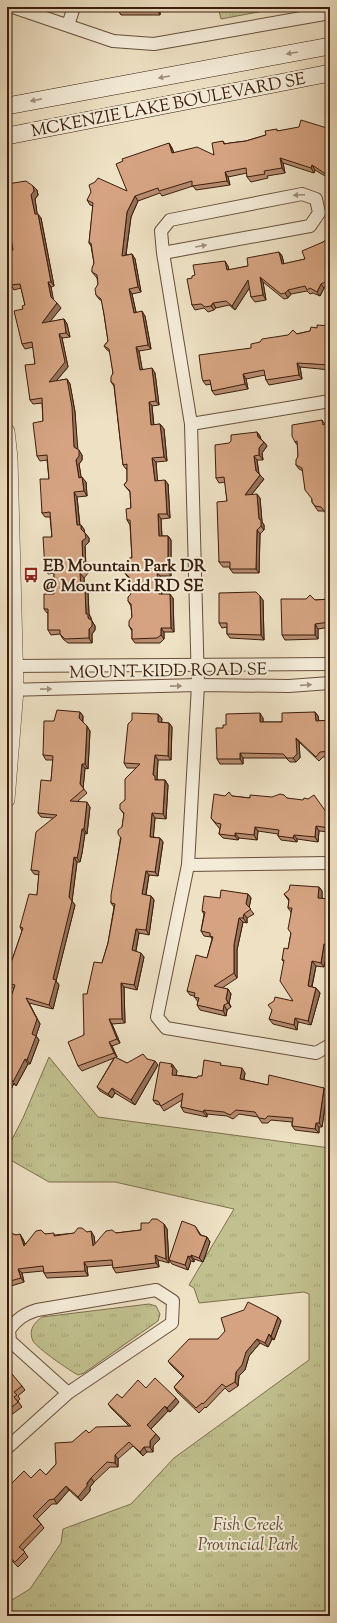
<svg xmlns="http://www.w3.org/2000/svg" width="337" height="1623" viewBox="0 0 337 1623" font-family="'Sorts Mill Goudy',serif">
<defs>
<pattern id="grass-tufts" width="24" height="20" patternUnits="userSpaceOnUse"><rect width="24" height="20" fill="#c1c18f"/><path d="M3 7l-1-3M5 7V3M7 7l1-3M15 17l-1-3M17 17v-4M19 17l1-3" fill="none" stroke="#a7a57a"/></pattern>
</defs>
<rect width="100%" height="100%" fill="#eee1c4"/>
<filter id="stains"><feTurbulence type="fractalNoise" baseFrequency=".005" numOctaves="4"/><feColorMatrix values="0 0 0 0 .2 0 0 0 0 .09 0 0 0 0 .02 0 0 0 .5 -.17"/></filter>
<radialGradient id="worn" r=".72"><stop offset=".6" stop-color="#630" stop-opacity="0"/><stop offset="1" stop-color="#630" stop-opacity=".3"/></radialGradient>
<g fill="url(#grass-tufts)" stroke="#7e6f4e">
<path d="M218,7H285L221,19Z"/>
<path d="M49,1057L98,1117L330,1148V1616H7V1603L30,1589L61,1543L63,1529L131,1504L174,1458L309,1360V1294L304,1292L199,1303L194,1288L189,1285L234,1209L115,1182H49L7,1158V1149L23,1118Z"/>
<path d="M330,1072V1123L327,1073Z"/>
<path d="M149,1304L156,1306L160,1314L158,1321L84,1373L78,1375C70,1371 37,1348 33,1341C28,1330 34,1323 42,1317Z"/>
</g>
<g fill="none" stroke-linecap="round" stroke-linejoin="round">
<defs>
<g id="minor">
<path d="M13,7L113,41L154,44L330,13"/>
<path d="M68,25L74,7"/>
<path d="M163,253L310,226L319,213L316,199L302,194L170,220L161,231L163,253L191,424L198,685L188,865L157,1017L166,1028L316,1053L330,1045"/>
<path d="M191,424L330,401"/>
<path d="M7,666L330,664"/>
<path d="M7,690L198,685L289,686L330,683"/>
<path d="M188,865L330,863"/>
<path d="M7,1448L68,1393L172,1323L173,1301L156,1290L37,1310C24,1314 17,1319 9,1330L10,1341L68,1393"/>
</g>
<path id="tertiary" d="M7,431L10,458L16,690L7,800"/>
<g id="secondary">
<path d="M7,106L330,46"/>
<path d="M7,136L330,73"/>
</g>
</defs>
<use href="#minor" stroke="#684e3b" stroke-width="14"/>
<use href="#tertiary" stroke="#684e3b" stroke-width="16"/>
<use href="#secondary" stroke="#3b1d0d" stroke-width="18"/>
<use href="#minor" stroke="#f4ecd9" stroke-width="12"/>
<use href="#tertiary" stroke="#f4ecd9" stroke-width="15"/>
<use href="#secondary" stroke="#f4ecd9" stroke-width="17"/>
</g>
<g fill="#b78c6f" stroke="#3b1d0d">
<path d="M118,7H203V8L160,10V15H121L118,10Z"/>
<path d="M330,129V179L315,170L314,173L283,163L285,173L267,176L268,178L251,182L247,177V173L228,177L230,185L196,190L193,186L162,196L160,193L138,201L131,217L126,255L132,254L135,259L141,292L132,294L136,312L145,316L151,349L139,351L142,369L155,373L159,405L152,406L154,425L160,424L164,429L167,461L156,462L157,480L168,484L170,518L161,519L162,536H168L171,540V576H160L162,594L173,598L174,632H164V639L160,643H135L132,639V631L129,626L132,617L131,606L128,601L131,594L130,580L124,572L130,568L132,558L130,525L127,520L131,508L130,492L124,485L127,481V469H126L123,465L114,386L111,382L113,373L110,352L107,350L104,346L108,341L102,301L99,299L96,295L98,284L97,278L92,272L94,263L91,246L89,243L93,206L90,205L87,200L127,191L169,143L172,148L174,153L214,155L223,141L225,144L230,143L246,141L279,131Z"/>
<path d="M7,184L33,186L37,190L38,195L35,199L37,214L41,218L54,286L51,287L53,300L61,308L49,322L64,319L67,324L70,337L62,338L68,367L56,381L67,379L70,384L75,412L77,449L82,455V460L79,464L81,478L86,482L87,496L77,497L80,525L84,529V532L89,538V542L85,546L86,567L89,572L84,578V589L88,593L89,614L91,618L92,621L95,626V630L92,634V643H68L63,639L60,634L51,635L48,630V613H47L44,609L54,594V573L48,574L45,569L52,537L50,517H45L42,513L49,479L47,460L40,461L37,456L43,421L42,403L33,404L30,400L35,364L33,347L25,349L22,344L23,309L25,305L21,288L14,290L11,285L13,250L10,232H7Z"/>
<path d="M330,237V286L324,288L320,296L313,293L310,294L307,291L291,294L288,298L284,299L263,282L266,300L255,302L251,297L250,287L235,310L229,305L216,308L214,310L208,312L204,308L195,310L192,305V278L195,275L228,266L229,270L248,266L279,252L282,256L284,264L305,259L323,242Z"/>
<path d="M330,326V370L300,367L302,379L269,385L266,380L265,375L246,379L248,389L215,395L212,391L211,384L206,385L203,381L260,342L310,331L317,328Z"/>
<path d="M322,420L327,427H330V519L324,511H318L312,502V499L303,471L299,469L296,465L298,456V446L295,442Z"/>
<path d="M257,432L260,436L261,439L264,442L267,446L262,453L263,460H257L259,473L260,475L264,479L252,494L260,498L262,522L264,525V530L260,534L259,573H233L230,569V567H223L219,562L227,501L225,482L219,483L216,478L229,443Z"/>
<path d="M330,599V627L318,629V639L285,640L282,635L315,600Z"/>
<path d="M263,600L264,640L230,638L227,634V627L222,628L219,623Z"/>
<path d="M80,712L83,716V722L90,731L88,769L85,768L83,788L87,793L78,801L90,807L87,834L85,833L82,853L80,862H77L72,901L75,905L56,981L59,985L53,1009L29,1003L40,1024L36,1036L39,1040L30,1064H28L16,1086L14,1083L7,1099V1006H8L14,988L7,987V968L10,966L22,931L20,927L37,895L39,875L34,874L31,870L53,818L41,817L38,813L51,781L53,760H46L43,755L54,721Z"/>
<path d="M315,712L318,716L319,721L330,720V756L323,757L319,761L299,742L300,758L296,762H290L286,758H243V764H220L217,759L223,728L226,725L263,718V722H282Z"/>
<path d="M158,714L162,719L161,722L169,723L172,727L171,760H158L157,778L158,780H165L168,785L166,819L155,818L153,837L160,838L163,842L158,876L149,875L146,895L151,896L154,900L149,935L139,933L136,951L144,957L137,990L124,987L125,1023L112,1024L120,1043L112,1046L117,1057L116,1058L127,1063L147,1059L158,1065L135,1105L115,1093L112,1098L100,1091L97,1087L114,1058L82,1071L78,1066L84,1035L87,994L102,963L108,943L114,907L111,903L124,814L120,809L125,800L136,768H127L124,763Z"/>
<path d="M232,796L250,798H287L329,816L330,810V832L319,831L318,842L297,839V842L281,840L278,836V834L258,831L257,840L239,838L238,840L223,838L219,834L220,828H219L211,818Z"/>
<path d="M319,887L322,891V899H330V948H328L324,967L316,966L312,987L316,988L320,993L311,1025L298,1022L297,1030L273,1024L269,1019L293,1001L284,962L282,960L288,949L291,933V912L288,908L289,901L284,894Z"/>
<path d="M248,894L251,898L249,908L254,914L247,918V923L243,922L237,950V978L222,988L228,989L231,994L229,1003L231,1007L227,1010L226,1016L200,1010L197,1005L198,1002L194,996L190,995L187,991L207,958L212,939L211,937L204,936L201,931L204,914L202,911L220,898Z"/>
<path d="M172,1064L177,1071L176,1075L197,1078L223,1066L245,1073L244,1080L268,1085L324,1088L327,1093L322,1127H319V1133L295,1130L292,1126V1122L271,1120L268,1123H262L258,1117L239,1114L233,1119L227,1116L207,1114V1117L184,1112L181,1107L182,1100L164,1111L160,1105L156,1104L153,1100Z"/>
<path d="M164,1224L167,1229L169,1263L158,1260L159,1267L116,1273L113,1268V1265L87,1267L88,1276L47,1278L44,1273L43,1271L22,1273L24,1282L8,1287L7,1286V1234L16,1235L23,1239L25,1244L45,1234L55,1235L87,1232L94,1236L95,1244L116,1233L141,1230Z"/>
<path d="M195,1226L201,1235L207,1237L210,1242L203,1262L194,1259V1262L191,1261L188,1270L172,1264L169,1260Z"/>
<path d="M278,1317L281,1321L274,1340L272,1339L268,1347L260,1343L249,1356L245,1370L239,1376L238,1386L229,1392L225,1388L206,1408L205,1407L199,1413L177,1392L174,1387L183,1377L171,1365L168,1361L218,1339Z"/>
<path d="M7,1374L22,1386L25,1390L18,1396L20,1399L18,1401L22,1407L7,1418Z"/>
<path d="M146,1388L179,1402L170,1412L168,1411L151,1429L156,1434L160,1439L153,1446V1452H147L143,1456L133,1446L118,1459V1467H110L94,1482L90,1487V1491L81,1501L69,1490L57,1504H52L37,1519L41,1524L44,1528L23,1550L28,1557L18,1567L9,1558L7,1560V1511L9,1510L7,1508V1488L31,1478L46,1475L56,1464L72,1442L89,1433L129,1426L111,1408L108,1404Z"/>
</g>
<g fill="#95725a" stroke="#3b1d0d">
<path d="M157,7H158L160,10V15L157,10Z"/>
<path d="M169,143L172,148L175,157L172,153Z"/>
<path d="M280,158L283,163L285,173L282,168Z"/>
<path d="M312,165L315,170L314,173L311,168Z"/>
<path d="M225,172L228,177L230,185L227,181Z"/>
<path d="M33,186L37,190L38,195L35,199L38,219L35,214L31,195Z"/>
<path d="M135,196L138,201L131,217L125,260L122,256L127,212Z"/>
<path d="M38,214L41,218L54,286L51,282Z"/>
<path d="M279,252L282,256L285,269L282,264Z"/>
<path d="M132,254L135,259L141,292L138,287Z"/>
<path d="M225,261L228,266L230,275L227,270Z"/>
<path d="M260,277L263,282L266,300L263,295Z"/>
<path d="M248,280L252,284L235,310L232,306Z"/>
<path d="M48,282L51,287L54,302L51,297Z"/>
<path d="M321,284L324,288L320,296L317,292Z"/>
<path d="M129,289L132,294L137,317L134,313Z"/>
<path d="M288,290L291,294L288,298L285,293Z"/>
<path d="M57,303L61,308L45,328L42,323Z"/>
<path d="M213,303L216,308L214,310L211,306Z"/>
<path d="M142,311L145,316L151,349L148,345Z"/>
<path d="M64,319L67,324L70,337L66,333Z"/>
<path d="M59,334L62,338L68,367L52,386L49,382Z"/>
<path d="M136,347L139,351L143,374L140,370Z"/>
<path d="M297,363L300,367L302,379L299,375Z"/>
<path d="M152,368L155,373L159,405L156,401Z"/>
<path d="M243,374L246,379L248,389L245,384Z"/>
<path d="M67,379L70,384L75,412L78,451L74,447Z"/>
<path d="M149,402L152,406L154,430L151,425Z"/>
<path d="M160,424L164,429L167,461L164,457Z"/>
<path d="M257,432L260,436L261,441L258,437Z"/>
<path d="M264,442L267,446L262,453L263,460L259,455V448Z"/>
<path d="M79,450L82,455V460L79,464L82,482L79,478L76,460Z"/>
<path d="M254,456L257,460L259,476L256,471Z"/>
<path d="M152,458L156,462L158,485L155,481Z"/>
<path d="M260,475L264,479L248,499L245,495Z"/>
<path d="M82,477L86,482L87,496L84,491Z"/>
<path d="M165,480L168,484L170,518L167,514Z"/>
<path d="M74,492L77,497L80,529L77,525Z"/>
<path d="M257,494L260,498L262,522L264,525V530L261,526L259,519Z"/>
<path d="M158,514L161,519L162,541L159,536Z"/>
<path d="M81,525L84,529L85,534L81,529Z"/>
<path d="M257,530L260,534L259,573L256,569Z"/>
<path d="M85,533L89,538V542L85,546L86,568L83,564L82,541Z"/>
<path d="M168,536L171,540V576L168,572Z"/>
<path d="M157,572L160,576L162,598L159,594Z"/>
<path d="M80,573L84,578L85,594L81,589Z"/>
<path d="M85,589L88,593L89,614L91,618L92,623L86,614Z"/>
<path d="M170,594L173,598L174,632L171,628Z"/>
<path d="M260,596L263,600L264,640L261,635Z"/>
<path d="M92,621L95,626V630L92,634V643L89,638V629Z"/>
<path d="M315,624L318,629V639L315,635Z"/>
<path d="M161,628L164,632V639L161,635Z"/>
<path d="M80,712L83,716L82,723L79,718Z"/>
<path d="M315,712L318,716L319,725L316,721Z"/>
<path d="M260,713L263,718V726L260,722Z"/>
<path d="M158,714L162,719L161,726L158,722Z"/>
<path d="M169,723L172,727L171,760L168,756Z"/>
<path d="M87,726L90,731L88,769L85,764Z"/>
<path d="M296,738L299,742L300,758L296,762L293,758Z"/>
<path d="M240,753L243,758V764L240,759Z"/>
<path d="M155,755L158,760L157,778L158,780H155L153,775Z"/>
<path d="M82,764L85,768L83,789L80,784Z"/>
<path d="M165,780L168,785L166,819L163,814Z"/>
<path d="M87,802L90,807L87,834L84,829Z"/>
<path d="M152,813L155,818L153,841L150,837Z"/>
<path d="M316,826L319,831L318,842L315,837Z"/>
<path d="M255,827L258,831L257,840L254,835Z"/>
<path d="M82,829L85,833L82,853L80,862L77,858Z"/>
<path d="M235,833L239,838L238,840L235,836Z"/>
<path d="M294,835L297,839V842L293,838Z"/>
<path d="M160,838L163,842L158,876L155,872Z"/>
<path d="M74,857L77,862L72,901L75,905L56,981L59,985L53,1009L49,1005L53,979L69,897Z"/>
<path d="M146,871L149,875L145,899L142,894Z"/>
<path d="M319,887L322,891V903L318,898Z"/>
<path d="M248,894L251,898L249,908L246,904Z"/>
<path d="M151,896L154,900L149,935L146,930Z"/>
<path d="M330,904V931L329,929Z"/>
<path d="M244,914L247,918V923L243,918Z"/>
<path d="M239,918L243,922L237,950V978L234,973V945Z"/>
<path d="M136,929L139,933L135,955L132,950Z"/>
<path d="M330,935V947L328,944Z"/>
<path d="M324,944L328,948L324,967L321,963Z"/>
<path d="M141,953L144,957L137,990L134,985Z"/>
<path d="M312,961L316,966L311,990L308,986Z"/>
<path d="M121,983L124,987L125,1023L122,1019Z"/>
<path d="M316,988L320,993L311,1025L308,1021Z"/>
<path d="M228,989L231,994L229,1003L231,1007L226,999Z"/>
<path d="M26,998L29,1003L40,1024L36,1036L39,1040L30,1064L27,1060L32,1034Z"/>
<path d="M224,1005L227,1010L226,1016L223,1011Z"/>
<path d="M295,1018L298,1022L297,1030L294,1025Z"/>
<path d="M109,1019L112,1024L120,1043L117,1039Z"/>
<path d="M109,1042L112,1046L117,1057L114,1053Z"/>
<path d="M25,1059L28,1064L16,1086L14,1083L7,1099V1088L11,1079Z"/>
<path d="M155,1061L158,1065L135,1105L131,1100Z"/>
<path d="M172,1064L177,1071L175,1079L172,1075L171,1067Z"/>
<path d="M242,1068L245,1073L243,1083L240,1079Z"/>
<path d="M112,1088L115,1093L112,1098L108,1094Z"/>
<path d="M324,1088L327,1093L322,1127L319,1123Z"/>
<path d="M204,1110L207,1114V1117L203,1112Z"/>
<path d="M316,1123L319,1127V1133L315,1129Z"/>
<path d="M164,1224L167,1229L169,1263L166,1259Z"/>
<path d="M91,1231L94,1236L96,1251L93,1246Z"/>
<path d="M20,1234L23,1239L27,1250L24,1246Z"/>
<path d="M207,1237L210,1242L203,1262L199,1258Z"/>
<path d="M155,1255L158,1260L159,1267L156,1263Z"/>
<path d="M191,1255L194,1259V1262L191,1257Z"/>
<path d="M188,1256L191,1261L188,1270L185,1265Z"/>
<path d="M84,1262L87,1267L88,1276L85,1271Z"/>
<path d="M18,1269L22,1273L24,1282L21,1278Z"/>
<path d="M278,1317L281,1321L274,1340L271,1336Z"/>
<path d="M269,1334L272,1339L268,1347L265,1343Z"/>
<path d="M257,1339L260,1343L249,1356L245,1370L239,1376L238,1386L235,1382L236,1372L246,1352Z"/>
<path d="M176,1398L179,1402L170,1412L167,1408Z"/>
<path d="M165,1406L168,1411L150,1430L147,1425Z"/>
<path d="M156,1434L160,1439L153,1446V1452L150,1447V1441Z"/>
<path d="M144,1447L147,1452L143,1456L140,1452Z"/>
<path d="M115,1455L118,1459V1467L115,1463Z"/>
<path d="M91,1478L94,1482L90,1487V1491L81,1501L78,1497Z"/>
<path d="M66,1486L69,1490L57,1504L54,1499Z"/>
</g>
<g fill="#d5a381" stroke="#3b1d0d">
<rect x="118" y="7" width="39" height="3"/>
<path d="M301,120L330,129V174L329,176L312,165L311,168L280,158L282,168L264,171L265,174L247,177L246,168L225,172L227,181L192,186V181L159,191L158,188L135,196L127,212L122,256L132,254L138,287L129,289L134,313L142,311L148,345L136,347L140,370L152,368L156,401L149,402L151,425L160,424L164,457L152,458L155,481L165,480L167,514H158L159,536H168V572H157L159,594H170L171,628H161V635L157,638L132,639V629L129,626V621L132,617L131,604L128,601V597L131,594L130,578L124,572L130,568L129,558H132L130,520H127L126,509L131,508L130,491L124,485L127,481V464L123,465L114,384L111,382V377L113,373L109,349L104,346L108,341L104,314L101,299L96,295L95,289L98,284L97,275L92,272V268L94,263L91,243H89L93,203L87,200L91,192L89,185L95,182L98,178L127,191L116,164L123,161L122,159L169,143L172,153L197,147L214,155L212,143L223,141L224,144L230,143L246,141L266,135L265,131L277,129V131L299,127Z"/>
<path d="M26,181L33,186L34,191L31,195L35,214H38L51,282H48L51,297L57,303L42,323L64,319L66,333L59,334L65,362L49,382L67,379L72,407L74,447L79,450V456L76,460L79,478L82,477L84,491L74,492L77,525H81V529L85,533L86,538L82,541L83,564L86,567L80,573L81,589H85L86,614H88V618L92,621V626L89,629V638L65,639L60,634V630H48V609H44V594H54V569H45L43,537H52L50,512L42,513L40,479H49L47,455L37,456L33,423L43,421L42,398L30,400L25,365L35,364L32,342L22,344L14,311L23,309L22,306L25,305L20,284L11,285L7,266V251L13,250L9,227H7V184Z"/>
<path d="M330,237V280L321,284L317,292L310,288L307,290L305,286L288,290L285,293L281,294L260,277L263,295L251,297L248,280L232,306L226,301L213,303L211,306L205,307L201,304L192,305L187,279L192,278V276L195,275L193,265L225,261L227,270L248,266L247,258L279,252L282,264L305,259L302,251L323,242Z"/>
<path d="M317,325L330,326V365L297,363L299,375L266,380L264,370L243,374L245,384L212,391L210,380L203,381L202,378L199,355L251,348V344L260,342L262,339L288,335L293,330L297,334L310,331L311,327L317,328Z"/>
<path d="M322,420L323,425L325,424L326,427H330V518L321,507L315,506L312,502V499L305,490L302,468L296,465V460L298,456L297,441L295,442L292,436V425Z"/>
<path d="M257,432L258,437L264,442L259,448V455L254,456L256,471L260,475L245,495L257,494L259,519L261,520V526L257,530L256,569H230V562H219L217,502L227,501L224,477L216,478L215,445L229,443L231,441V435Z"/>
<path d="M330,524V535L328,534L327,529Z"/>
<path d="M256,592L260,596L261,635L227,634V623H219V593Z"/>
<path d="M310,595L315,600L330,599V622L315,624V635H282L281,599H306Z"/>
<path d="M57,710L80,712L79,718L87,726L85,764H82L80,784L84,789L70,801L87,802L84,829H82L79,849L77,858L74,857L69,897L72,901L53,979L56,980L49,1005L26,998L37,1019L32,1034L36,1036L27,1060L25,1059L13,1082L11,1079L7,1088V1006H8L15,985L7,983V968L8,966H10L23,928L20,927L29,894L37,895L39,871L31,870L36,832L57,815L38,813L41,780L51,781L53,756L43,755L44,721H54Z"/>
<path d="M315,712L316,721L330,720V751L320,752L316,757L296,738L297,754L293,758H287L283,754L240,753V759H217L216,728H223V725H226V714L260,713V722H282V713Z"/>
<path d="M132,713L158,714V722L169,723L168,756L155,755L153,775L155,776V780H165L163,814L152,813L150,837L160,838L155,872L146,871L142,894L151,896L146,930L136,929L132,950L141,953L134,985L121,983L122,1019H109L117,1039L109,1042L114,1053L78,1066L68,1042L84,1035L83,994H87L94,962L102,963L108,943L115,904L111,903V895L121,838L118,834V830L122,827L124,813L120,809V804L125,800V779L140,764L124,763L128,724L132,720Z"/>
<path d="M229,792L232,796L250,798V795L272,797L280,794L284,795L287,798L303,800L304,798L308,799L314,795L329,816L330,810V828L316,826L315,837L294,835L293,838L278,836L279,830L255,827L254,835L235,833V836L219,834L221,824L216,823L211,818L214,794L225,796Z"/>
<path d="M290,885L319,887L318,898L330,899L329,929H330V935L328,944H324L321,963L312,961L308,986L316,988L308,1021L295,1018L294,1025L269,1019L272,1010L268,1005L274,1001L275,997L293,1001L280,981L284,960H282L284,948L288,949L291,933L288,929L292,908H288L289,899L284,894L289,890Z"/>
<path d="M221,890L248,894L246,904L251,909L244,914L243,918H239L234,945V973L214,986L228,989L226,999L228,1003L224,1005L223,1011L197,1005L199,998L194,997L195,993L187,991L196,955L207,958L213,937L210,936V933L201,931L205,912L202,911L204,896L220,898Z"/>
<path d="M143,1054L147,1059L155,1061L131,1100L112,1088L108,1094L97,1087L115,1057L127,1063Z"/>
<path d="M204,1060L221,1063L220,1065L242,1068L240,1079L245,1080L268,1085L269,1075L324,1088L319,1123H316L315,1129L292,1126L293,1118L268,1116L265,1119L259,1118L255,1112L236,1110L230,1115L224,1112L204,1110L203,1112L181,1107L183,1093L161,1106L158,1101L153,1100L160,1062L172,1064L171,1067H173L172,1075L197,1078L198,1076H202Z"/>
<path d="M152,1219H157L164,1224L166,1259L155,1255L156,1263L113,1268L112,1260L84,1262L85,1271L44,1273L43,1266L18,1269L21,1278L7,1282V1234L11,1233L16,1235L20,1234L24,1246L36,1231L41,1230L45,1234L54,1233V1236L74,1233L78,1228H82L87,1232L91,1231L93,1246L106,1231L112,1230L116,1233L141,1230V1223H149Z"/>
<path d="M182,1221L195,1226L200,1235L207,1237L199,1258L191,1255V1257L188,1256L185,1265L169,1260Z"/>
<path d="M248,1302L278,1317L271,1336L269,1334L265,1343L257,1339L246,1352L242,1365L236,1372L235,1382L226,1387L222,1384L203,1404L202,1403L196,1408L174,1387L184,1376L168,1361L189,1339H218L225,1331L221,1318L244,1310Z"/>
<path d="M7,1374L10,1376L12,1374L22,1386L14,1392L17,1395L14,1397L18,1402L7,1411Z"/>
<path d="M155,1378L176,1398L167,1408L165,1406L147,1425L156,1434L150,1441V1447H144L140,1452L129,1442L115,1455V1463L107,1462L91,1478L87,1483V1486L78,1497L66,1486L54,1499L49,1500L33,1516L41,1524L19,1547L25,1552L15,1562L7,1555V1511L9,1509L7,1507V1488L24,1471L31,1478L40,1469L46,1475L56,1464L55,1443L72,1442L86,1430L89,1433L96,1427L131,1426L108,1404L117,1394L122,1398L138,1380L146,1388Z"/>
</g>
<defs><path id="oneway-solid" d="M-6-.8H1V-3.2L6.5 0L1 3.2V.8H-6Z"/></defs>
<g fill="#a18f7d">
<use href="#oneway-solid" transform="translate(292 53) rotate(170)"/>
<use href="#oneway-solid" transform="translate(164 77) rotate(170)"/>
<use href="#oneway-solid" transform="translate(36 100) rotate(169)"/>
<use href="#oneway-solid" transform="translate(299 195) rotate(178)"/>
<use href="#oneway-solid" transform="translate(201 246) rotate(-10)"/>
<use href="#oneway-solid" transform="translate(306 685) rotate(-4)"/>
<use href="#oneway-solid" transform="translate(176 686) rotate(-1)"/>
<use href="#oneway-solid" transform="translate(46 689) rotate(-1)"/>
</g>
<defs>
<symbol id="bus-bare" viewBox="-9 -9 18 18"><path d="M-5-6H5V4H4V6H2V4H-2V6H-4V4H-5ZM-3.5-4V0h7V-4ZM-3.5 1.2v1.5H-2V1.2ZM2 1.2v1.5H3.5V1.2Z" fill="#8f2418" stroke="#f4ecd9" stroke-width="2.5" paint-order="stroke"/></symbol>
</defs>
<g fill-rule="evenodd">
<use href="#bus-bare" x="20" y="564" width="22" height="22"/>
</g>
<g text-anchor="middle" stroke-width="4" stroke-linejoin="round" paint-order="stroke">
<g font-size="17" fill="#3b1d0d" stroke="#f4ecd9">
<text transform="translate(168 104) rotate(-11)" y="6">MCKENZIE LAKE BOULEVARD SE</text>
<text transform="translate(168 670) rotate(-1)" y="6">MOUNT KIDD ROAD SE</text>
</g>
<g font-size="17" font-weight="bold" fill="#3b1d0d" stroke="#f4ecd9" text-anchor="start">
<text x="43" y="571">EB Mountain Park DR<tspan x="43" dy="20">@ Mount Kidd RD SE</tspan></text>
</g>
<g font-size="17" font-style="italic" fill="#634e34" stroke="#f4ecd9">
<text x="248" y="1530">Fish Creek<tspan x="248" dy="20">Provincial Park</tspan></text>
</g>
</g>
<rect width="337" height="1623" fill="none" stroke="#eee1c4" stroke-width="24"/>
<rect x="8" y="8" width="321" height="1607" fill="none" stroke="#3b1d0d" stroke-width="2"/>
<rect x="12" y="12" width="313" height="1599" fill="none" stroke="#3b1d0d"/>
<rect width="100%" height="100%" filter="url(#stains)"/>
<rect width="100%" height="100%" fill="url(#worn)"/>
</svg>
